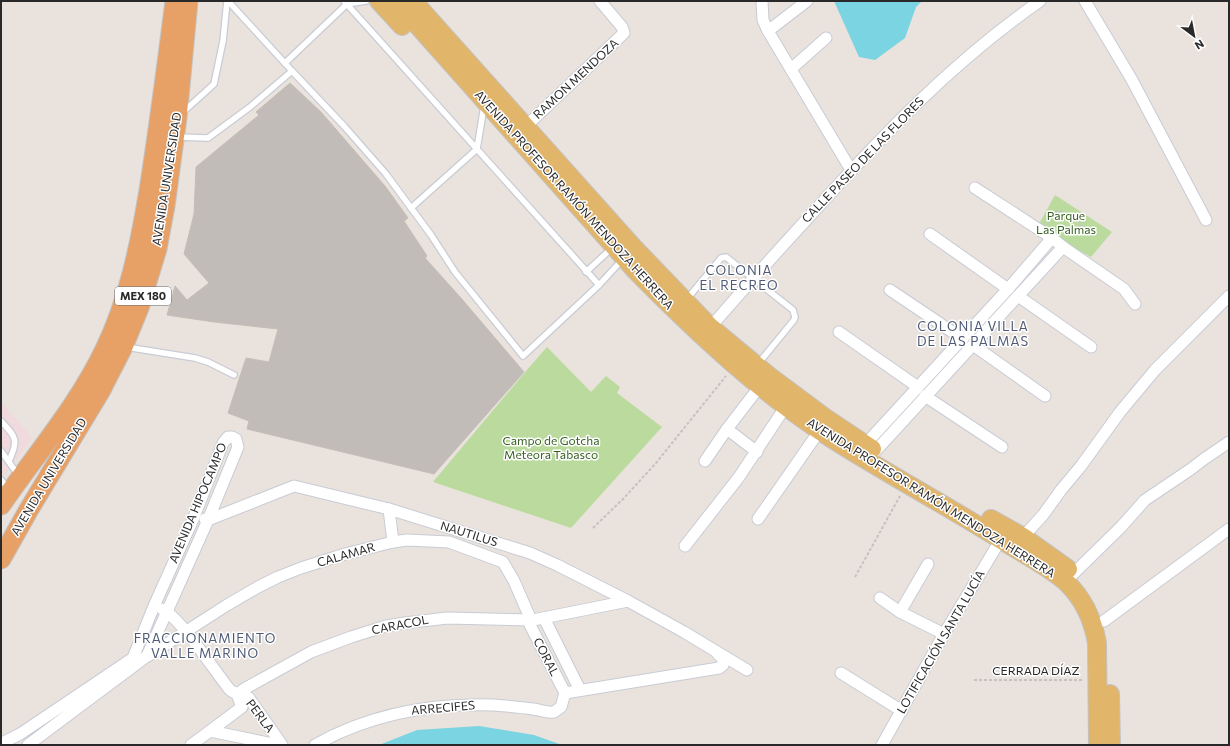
<svg xmlns="http://www.w3.org/2000/svg" width="1230" height="746" viewBox="0 0 1230 746" font-family="Commissioner,sans-serif">
<rect width="100%" height="100%" fill="#eae2dc"/>
<path fill="#f0dade" d="M1,401L32,438L1,480Z"/>
<g fill="#bbdb9e">
<path d="M1055,195L1112,232L1091,257L1065,243L1039,224Z"/>
<path d="M547,347L591,392L606,376L620,387L617,393L662,427L571,528L433,482L526,371Z"/>
</g>
<g fill="#7ad4e1">
<path d="M834,1H922L916,7L905,38L875,60L859,57Z"/>
<path d="M479,726L534,735L562,745H379L417,730Z"/>
</g>
<path fill="#c2bcb9" stroke="#c5beb6" d="M290,83L321,112L385,186L408,218L404,221L427,256L425,258L461,298L524,372L434,474L247,429L249,421L228,413L246,358L269,362L278,329L214,322L167,315L175,286L187,300L209,283L184,254L194,214L196,167L259,115L256,112Z"/>
<g fill="none" stroke-linecap="round" stroke-linejoin="round">
<defs>
<g id="service">
<path d="M228,1L292,71"/>
<path d="M344,1L599,285"/>
<path d="M285,63L347,4L366,1"/>
<path d="M182,113L214,84L223,41L227,1"/>
<path d="M177,137L208,138L250,107L292,71L344,126L386,174L431,235L455,272L523,356L599,285L622,260"/>
<path d="M411,208L477,149L484,106"/>
<path d="M586,272L613,247"/>
<path d="M687,299L721,258L726,257L793,310L795,317L794,320L758,364"/>
<path d="M126,347L195,358L208,362L234,375"/>
<path d="M1,421C16,437 19,440 9,461"/>
<path d="M1,451L19,476"/>
<path d="M1,480L9,489"/>
</g>
<g id="minor">
<path d="M762,1L763,20L768,31L851,170"/>
<path d="M1085,1L1132,80L1206,220"/>
<path d="M768,31L807,1"/>
<path d="M791,69L826,38"/>
<path d="M522,130L624,33L622,27L600,1"/>
<path d="M975,188L1052,238L1063,247L1124,289L1135,304"/>
<path d="M930,234L1008,289"/>
<path d="M890,290L963,339"/>
<path d="M1018,296L1091,347"/>
<path d="M707,331C740,293 774,255 808,218C879,139 952,62 1040,1"/>
<path d="M839,332L918,387"/>
<path d="M973,345L1045,396"/>
<path d="M925,396L1002,447"/>
<path d="M727,429L757,452"/>
<path d="M862,448L1008,289L1052,238"/>
<path d="M870,457L1063,247"/>
<path d="M705,461L727,429L760,386"/>
<path d="M389,509L393,542"/>
<path d="M205,519L208,520L294,486L389,509L530,553L557,565L628,601L684,632L747,670"/>
<path d="M758,519L820,430"/>
<path d="M1023,537L1043,515L1061,490L1081,466L1120,412L1155,370L1229,296"/>
<path d="M685,546L739,477L786,406"/>
<path d="M1073,574L1121,527L1145,500L1191,469L1204,459L1229,442"/>
<path d="M880,598L900,612L944,634"/>
<path d="M162,609C181,618 215,672 230,690C236,695 243,693 249,698L282,745"/>
<path d="M900,612L928,564"/>
<path d="M544,618L580,690"/>
<path d="M528,621L565,693"/>
<path d="M1104,621L1229,529"/>
<path d="M148,656L227,605L258,587L278,577L301,568L345,554L393,542L407,540L449,542L503,562L514,581L531,620"/>
<path d="M841,673L902,711"/>
<path d="M565,693L719,668L723,665L724,662L721,657L717,653"/>
<path d="M210,731L242,707L238,697L239,693L244,689L311,652L351,637L386,626L405,623L447,618L533,620L628,601"/>
<path d="M4,742L20,734L133,658L154,606L194,517L223,443L228,437H232L236,439L238,447L208,520L147,656L28,745"/>
<path d="M191,745L210,731L278,745"/>
<path d="M315,745C370,714 431,703 494,705C507,706 520,707 533,709C540,710 547,713 554,712L561,707L565,693"/>
<path d="M882,745L944,634L1001,539"/>
</g>
<g id="primary">
<path d="M379,1L402,26"/>
<path d="M396,1L636,271C697,333 761,393 834,440C891,476 951,508 1008,544C1026,555 1052,569 1066,582C1084,599 1093,620 1097,643L1098,745"/>
<path d="M413,1L633,247L710,327L769,376L824,417L872,449"/>
<path d="M991,519L1023,537L1068,569"/>
<path d="M1110,694L1111,745"/>
</g>
<g id="trunk">
<path d="M1,505C36,454 78,406 105,349C129,300 140,244 149,190C159,127 167,64 175,1"/>
<path d="M1,559L28,511L101,390L123,347L139,308L157,249L165,206L177,118L188,1"/>
</g>
</defs>
<use href="#service" stroke="#c8ccd5" stroke-width="8"/>
<use href="#minor" stroke="#c8ccd5" stroke-width="13"/>
<use href="#primary" stroke="#c3c3c3" stroke-width="20"/>
<use href="#trunk" stroke="#c3c3c3" stroke-width="21"/>
<g stroke="#c3c3c3" stroke-width="2" stroke-dasharray="3 2" stroke-linecap="butt">
<path d="M1049,223L1048,216L1056,212L1061,211L1066,217L1076,215L1081,223V227L1074,231L1066,230L1063,234"/>
<path d="M1061,231L1066,230"/>
<path d="M593,528L623,499L656,463L726,376"/>
<path d="M855,577L900,496"/>
<path d="M974,680H1083"/>
</g>
<use href="#service" stroke="#fff" stroke-width="5.5"/>
<use href="#minor" stroke="#fff" stroke-width="11"/>
<use href="#primary" stroke="#e1b56a" stroke-width="18"/>
<use href="#trunk" stroke="#e7a167" stroke-width="19"/>
</g>
<g text-anchor="middle" stroke-width="3" stroke-linejoin="round" paint-order="stroke">
<rect fill="#fff" stroke="#696969" stroke-width="1" x="115" y="287" width="56" height="18" rx="3"/>
<g font-size="11" font-weight="bold" fill="#292929">
<text x="143" y="300">MEX 180</text>
</g>
<g font-size="12" fill="#292929" stroke="#fff">
<text transform="translate(576 79) rotate(-43)" y="4">RAMON MENDOZA</text>
<text transform="translate(863 160) rotate(-46)" y="4">CALLE PASEO DE LAS FLORES</text>
<text transform="translate(167 179) rotate(-81)" y="4">AVENIDA UNIVERSIDAD</text>
<text transform="translate(574 200) rotate(48)" y="4">AVENIDA PROFESOR RAMÓN MENDOZA HERRERA</text>
<text transform="translate(49 477) rotate(-59)" y="4">AVENIDA UNIVERSIDAD</text>
<text transform="translate(931 498) rotate(32)" y="4">AVENIDA PROFESOR RAMÓN MENDOZA HERRERA</text>
<text transform="translate(198 503) rotate(-67)" y="4">AVENIDA HIPOCAMPO</text>
<text transform="translate(469 534) rotate(17)" y="4">NAUTILUS</text>
<text transform="translate(346 555) rotate(-16)" y="4">CALAMAR</text>
<text transform="translate(400 625) rotate(-11)" y="4">CARACOL</text>
<text transform="translate(941 642) rotate(-60)" y="4">LOTIFICACIÓN SANTA LUCÍA</text>
<text transform="translate(546 657) rotate(63)" y="4">CORAL</text>
<text x="1036" y="675">CERRADA DÍAZ</text>
<text transform="translate(443 708) rotate(-5)" y="4">ARRECIFES</text>
<text transform="translate(260 716) rotate(53)" y="4">PERLA</text>
</g>
<g font-size="12" fill="#365e21" stroke="#fff">
<text x="1066" y="220">Parque<tspan x="1066" dy="14">Las Palmas</tspan></text>
<text x="551" y="445">Campo de Gotcha<tspan x="551" dy="14">Meteora Tabasco</tspan></text>
</g>
<g font-size="13" letter-spacing="1" fill="#4e5a75" stroke="#fff">
<text x="739" y="275">COLONIA<tspan x="739" dy="15">EL RECREO</tspan></text>
<text x="973" y="331">COLONIA VILLA<tspan x="973" dy="15">DE LAS PALMAS</tspan></text>
<text x="205" y="643">FRACCIONAMIENTO<tspan x="205" dy="15">VALLE MARINO</tspan></text>
</g>
</g>
<rect width="1230" height="746" fill="none" stroke="#292929" stroke-width="4"/>
<g transform="translate(1194 36) rotate(148)" stroke="#ffffff" stroke-width="3" paint-order="stroke">
<path d="M0-3L7 15L0 10L-7 15Z" fill="#292929"/>
<text y="-6" font-size="11" font-weight="bold" text-anchor="middle" fill="#292929">N</text>
</g>
</svg>
